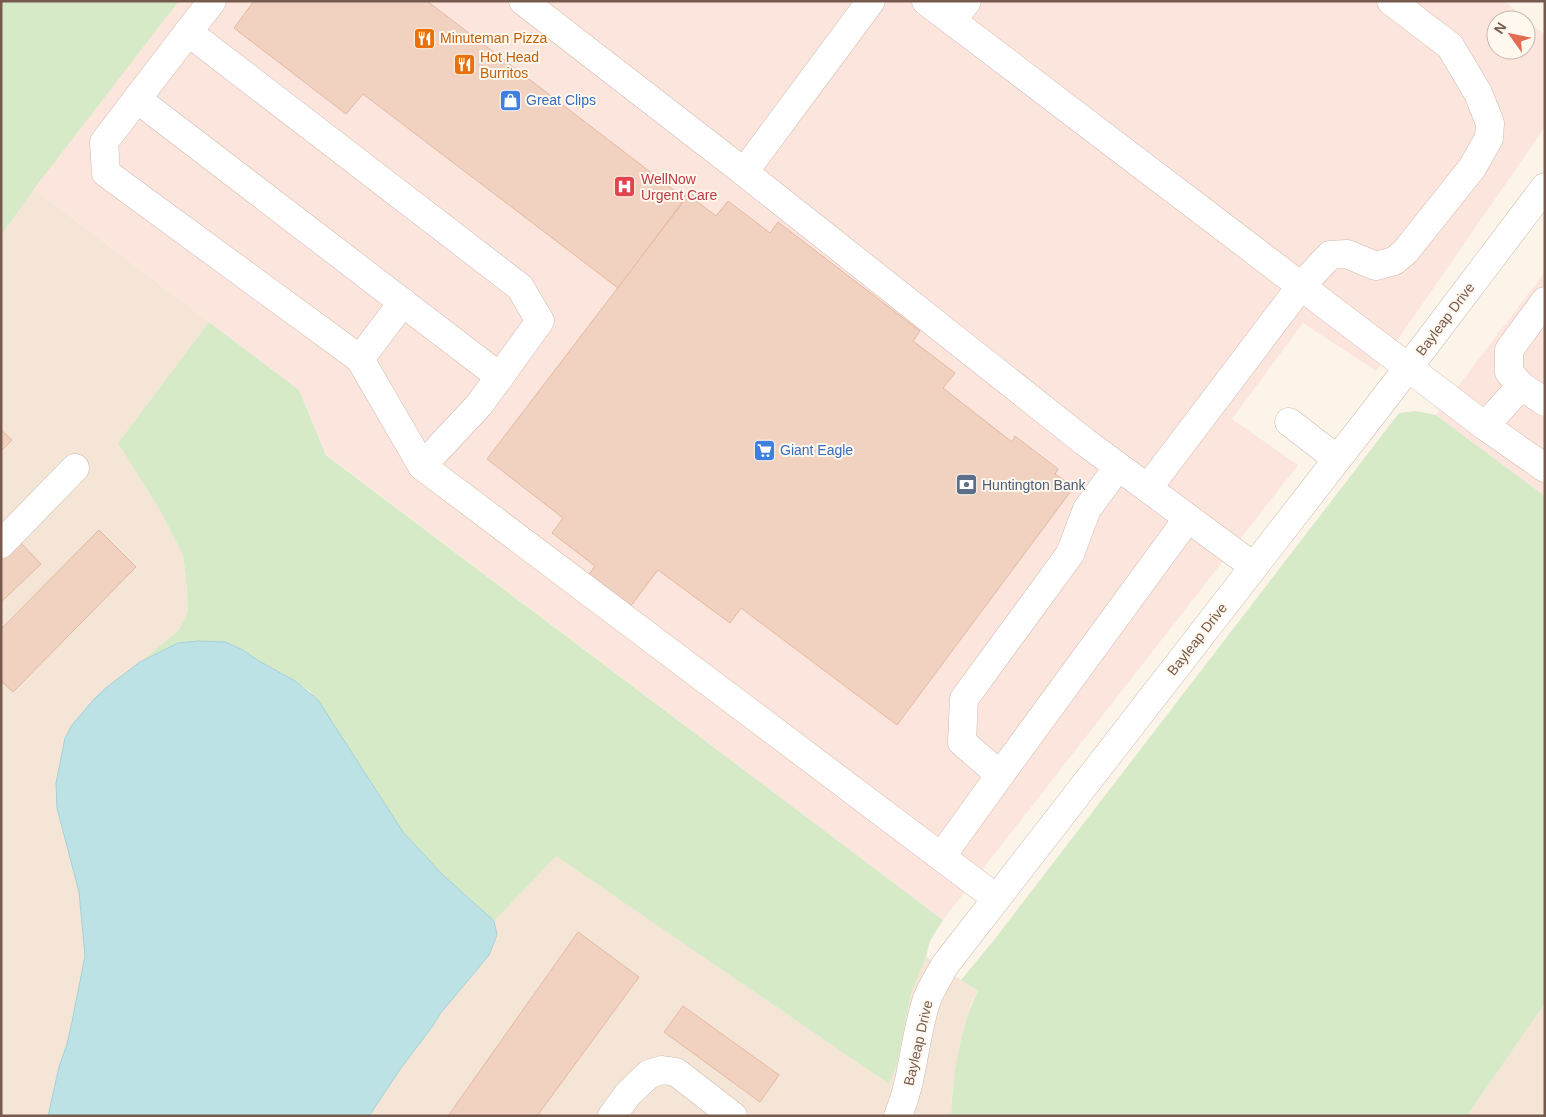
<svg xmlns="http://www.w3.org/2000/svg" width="1546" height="1117" viewBox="0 0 1546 1117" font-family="Helvetica,sans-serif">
<rect width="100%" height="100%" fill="#fcf4e9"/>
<g fill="#f4e5d7">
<path d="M34,189L209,322L118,443L161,512L183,555L187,588L188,611L179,630L140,662L107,687L72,725L65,738L61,762L57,808L79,892L85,956L82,973L72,1022L67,1044L59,1067L48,1116H1V231L4,232Z"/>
<path d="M555,855L889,1084L897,1064L911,994L926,957L978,991L971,1004L960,1049L952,1092L951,1116H369L401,1068L432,1027L440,1014L467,981L497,935L494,921Z"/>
<path d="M1545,1003V1116H1467Z"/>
</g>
<g fill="#fce5dd" fill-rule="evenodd">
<path d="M179,1H1504L1545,35V127L1376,371L1303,323L1232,419L1298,465L943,920L326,454L299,390L34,189ZM1496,20H1526V50H1496Z"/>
<path d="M1545,272V496L1436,415Z"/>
</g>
<g fill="#d7eac7">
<path d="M1,1H179L34,189L3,233L1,231Z"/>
<path d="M209,322L299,390L326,455L943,920L930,941L926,957L911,994L897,1064L889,1084L556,856L494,921L443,875L403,832L318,700L309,691L295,681L259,661L241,649L225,642L199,641L178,643L140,662L179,630L188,611L187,588L183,555L161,512L118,443Z"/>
<path d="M1416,411L1436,415L1545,496V1003L1467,1116H951C952,1079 961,1024 978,991L961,980L994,940L1399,413Z"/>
</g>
<path fill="#bde2e6" stroke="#a4d2d7" d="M199,641L225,642L241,649L259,661L295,681L318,700L403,832L443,875L494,921L497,935L489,955L440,1014L432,1027L401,1068L369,1116H48L59,1067L67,1044L72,1022L85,956L79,892L57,808L56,783L65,738L72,725L95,698L107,687L140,662L178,643Z"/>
<g fill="#f1d2c1" stroke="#e3b8a2">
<path d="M254,1H427L683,197L682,200L683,201L618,288L363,94L346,114L234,28Z"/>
<path d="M688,191L696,197L695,200L716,216L728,201L770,233L778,222L920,331L913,341L955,373L943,388L1012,442L1015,436L1058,469L1055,474L1074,487L897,725L741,608L730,623L658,570L624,615L582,584L595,566L552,533L563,518L487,459L681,205L683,201L682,200Z"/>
<path d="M1,430L12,440L1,451Z"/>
<path d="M99,530L136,567L13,692L1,681V629Z"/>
<path d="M19,541L41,564L1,602V558Z"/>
<path d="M578,932L639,977L537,1116H448Z"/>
<path d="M683,1006L779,1075L760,1102L664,1032Z"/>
</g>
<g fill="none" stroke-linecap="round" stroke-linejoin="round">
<defs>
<g id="minor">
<path d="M212,1L104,142L106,173L360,359L422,466L996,898"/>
<path d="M523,1L744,172L1085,442L1253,566"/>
<path d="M926,1L1485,426L1545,468"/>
<path d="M952,21L967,1"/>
<path d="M188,32L520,287L540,321L479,405L422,466"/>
<path d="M137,99L500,377"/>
<path d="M744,172L871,1"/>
<path d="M1545,301L1509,350V372L1521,386L1545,402"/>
<path d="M360,359L403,302"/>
<path d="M1289,422L1337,459"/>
<path d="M1485,426L1521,386"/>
<path d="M1148,488L1301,286L1330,255L1347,254L1376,266L1394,261L1405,252L1472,168L1489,138L1490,123L1478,93L1450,46L1391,1"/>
<path d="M1,544L75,468"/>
<path d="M1000,775L962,742L964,699L1070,554L1087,509L1118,467"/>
<path d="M941,857L1000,775L1188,518"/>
<path d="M612,1116L628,1094L649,1074L662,1070L676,1072L733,1116"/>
<path d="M898,1116C914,1078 914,1037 927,999C932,987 939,976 945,965L1408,368L1545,187"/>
</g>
</defs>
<use href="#minor" stroke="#cebbaf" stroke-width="29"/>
<use href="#minor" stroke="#fff" stroke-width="28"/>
</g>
<defs>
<symbol id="restaurant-square" viewBox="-11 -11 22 22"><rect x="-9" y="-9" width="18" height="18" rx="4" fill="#e8710a" stroke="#fff8ef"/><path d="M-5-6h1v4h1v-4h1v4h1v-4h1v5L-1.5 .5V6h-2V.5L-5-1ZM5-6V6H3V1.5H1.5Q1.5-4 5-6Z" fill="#fff"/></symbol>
<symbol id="shop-square" viewBox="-11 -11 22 22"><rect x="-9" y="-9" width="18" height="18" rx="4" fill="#3f7fe0" stroke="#fff8ef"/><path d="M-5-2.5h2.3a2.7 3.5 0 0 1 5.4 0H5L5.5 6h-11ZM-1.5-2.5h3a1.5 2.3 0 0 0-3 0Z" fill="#fff"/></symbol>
<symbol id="hospital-square" viewBox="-11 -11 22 22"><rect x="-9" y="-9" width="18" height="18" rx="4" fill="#e0444e" stroke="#fff8ef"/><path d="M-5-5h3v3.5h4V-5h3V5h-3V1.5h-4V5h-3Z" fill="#fff"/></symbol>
<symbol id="supermarket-square" viewBox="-11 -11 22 22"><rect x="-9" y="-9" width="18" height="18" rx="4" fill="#3f7fe0" stroke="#fff8ef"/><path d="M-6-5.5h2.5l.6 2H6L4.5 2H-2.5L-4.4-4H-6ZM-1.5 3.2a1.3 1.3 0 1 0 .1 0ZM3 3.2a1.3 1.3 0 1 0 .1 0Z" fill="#fff"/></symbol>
<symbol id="bank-square" viewBox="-11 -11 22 22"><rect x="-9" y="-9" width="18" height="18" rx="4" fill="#5c6f8a" stroke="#fff8ef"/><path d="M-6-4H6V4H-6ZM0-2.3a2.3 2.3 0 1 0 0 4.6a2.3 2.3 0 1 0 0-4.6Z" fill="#fff"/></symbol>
</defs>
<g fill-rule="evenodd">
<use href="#restaurant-square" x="412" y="26" width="25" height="25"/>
<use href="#restaurant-square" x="452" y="52" width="25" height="25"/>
<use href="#shop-square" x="498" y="88" width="25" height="25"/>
<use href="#hospital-square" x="612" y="174" width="25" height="25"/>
<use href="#supermarket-square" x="752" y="438" width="25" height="25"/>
<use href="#bank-square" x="954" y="472" width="25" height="25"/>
</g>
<g text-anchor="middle" stroke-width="4" stroke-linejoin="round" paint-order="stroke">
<g font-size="14" fill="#c56008" stroke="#fff8ef" text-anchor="start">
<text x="440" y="43">Minuteman Pizza</text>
<text x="480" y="62">Hot Head<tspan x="480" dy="16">Burritos</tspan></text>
</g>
<g font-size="14" fill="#366cbe" stroke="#fff8ef" text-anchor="start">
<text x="526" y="105">Great Clips</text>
<text x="780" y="455">Giant Eagle</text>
</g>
<g font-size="14" fill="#be3a42" stroke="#fff8ef" text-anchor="start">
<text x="641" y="184">WellNow<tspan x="641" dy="16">Urgent Care</tspan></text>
</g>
<g font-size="14" fill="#765a4d" stroke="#fff8ef">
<text transform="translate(1445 319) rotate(-53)" y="5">Bayleap Drive</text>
<text transform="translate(1197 639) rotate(-52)" y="5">Bayleap Drive</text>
<text transform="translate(918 1043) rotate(-77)" y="5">Bayleap Drive</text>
</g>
<g font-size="14" fill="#4e5e75" stroke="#fff8ef" text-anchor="start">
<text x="982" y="490">Huntington Bank</text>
</g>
</g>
<rect width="1546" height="1117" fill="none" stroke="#765a4d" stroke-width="5"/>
<g transform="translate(1511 35) rotate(303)"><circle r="24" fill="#fff8ef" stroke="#c8b9ae"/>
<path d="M0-4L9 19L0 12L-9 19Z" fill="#e26b52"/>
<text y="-8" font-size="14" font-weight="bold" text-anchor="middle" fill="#765a4d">N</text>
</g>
</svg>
